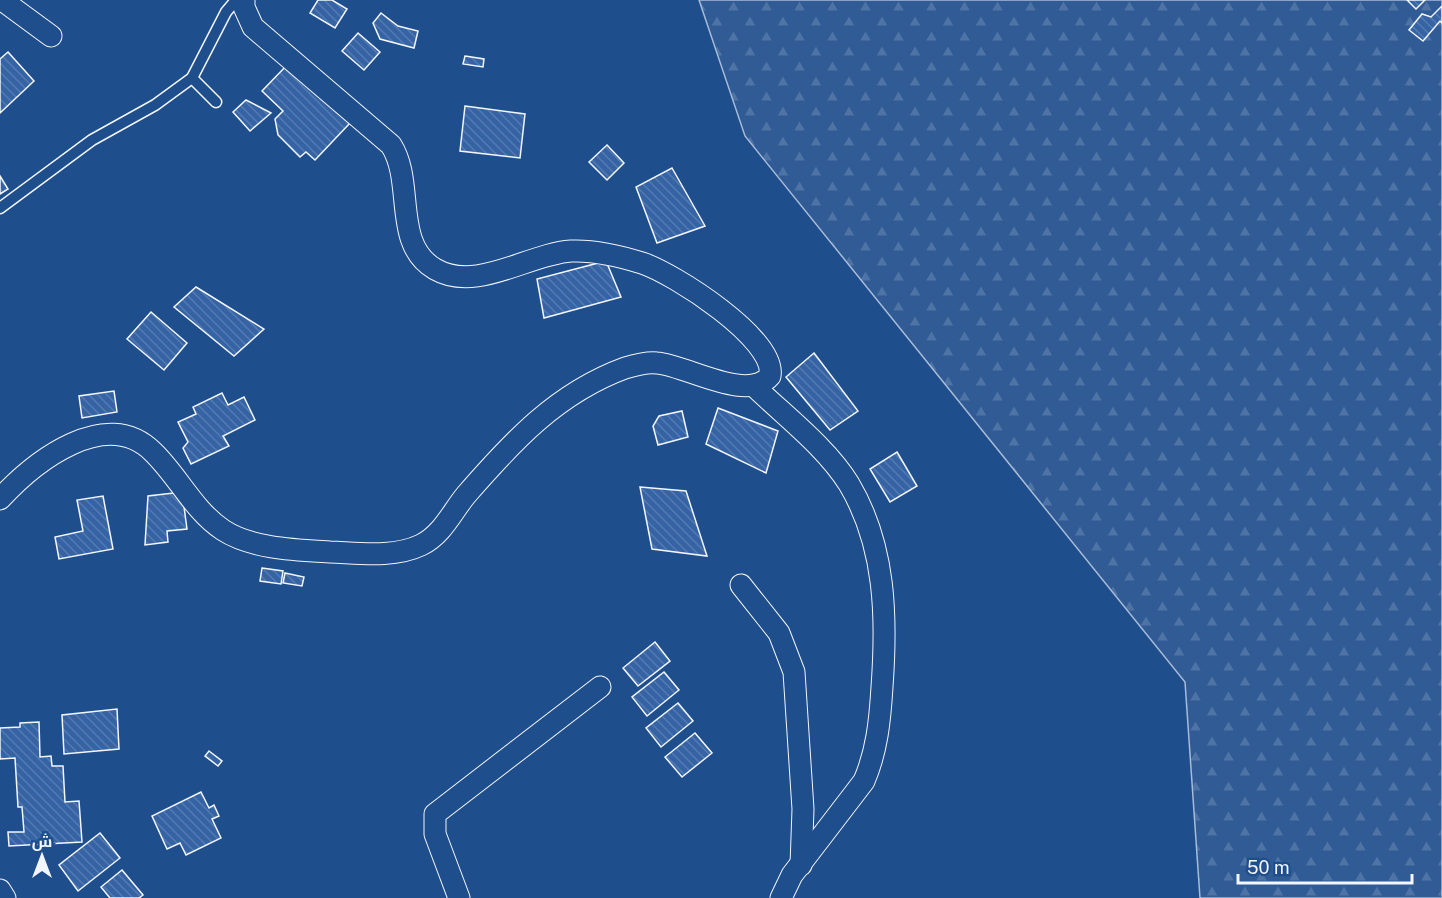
<svg xmlns="http://www.w3.org/2000/svg" width="1442" height="898" viewBox="0 0 1442 898" font-family="'Public Sans',Cairo,sans-serif">
<defs>
<pattern id="forest-firs" width="22" height="20" patternUnits="userSpaceOnUse" patternTransform="scale(1.5)"><rect width="22" height="20" fill="#305b95"/><path d="M5 1l3.5 6h-7zM16 11l3.5 6h-7z" fill="#4e73a5"/></pattern>
<pattern id="building-back-hatch" width="6" height="6" patternUnits="userSpaceOnUse" patternTransform="scale(1.5)"><rect width="6" height="6" fill="#3563a3"/><path d="M-1 5l2 2M0 0l6 6M5-1l2 2" fill="none" stroke="#537ab1"/></pattern>
</defs>
<rect width="100%" height="100%" fill="#1f4e8c"/>
<path fill="url(#forest-firs)" stroke="#a8bbd7" stroke-width="1.5" d="M699,0H1442V898H1200L1185,682L745,136Z"/>
<g fill="url(#building-back-hatch)" stroke="#f2f6ff" stroke-width="1.5">
<path d="M318,0H332L347,9L335,28L310,13Z"/>
<path d="M1407,0H1425L1416,9Z"/>
<path d="M1442,6V23L1440,21L1423,41L1409,30L1422,14L1431,17Z"/>
<path d="M381,13L398,26L418,31L414,48L380,39L373,23Z"/>
<path d="M358,33L380,52L364,70L342,51Z"/>
<path d="M8,52L34,81L0,113V59Z"/>
<path d="M465,56L484,59L483,67L463,64Z"/>
<path d="M288,64L350,123L315,160L306,152L300,157L278,135L275,119L283,111L262,91Z"/>
<path d="M246,100L271,113L250,131L233,112Z"/>
<path d="M465,106L525,114L520,158L460,151Z"/>
<path d="M607,145L624,163L607,180L589,162Z"/>
<path d="M672,168L705,226L657,243L636,187Z"/>
<path d="M0,176L8,189L0,194Z"/>
<path d="M606,261L621,297L544,318L537,279Z"/>
<path d="M196,287L264,329L234,356L174,307Z"/>
<path d="M151,312L187,343L164,370L127,339Z"/>
<path d="M814,353L858,411L830,430L786,377Z"/>
<path d="M114,391L117,412L82,418L79,396Z"/>
<path d="M222,393L228,405L244,397L255,420L223,436L229,446L191,464L183,448L188,442L178,422L196,414L193,407Z"/>
<path d="M718,408L778,431L766,473L706,444Z"/>
<path d="M682,411L688,437L658,445L653,426L659,416Z"/>
<path d="M897,452L917,486L890,502L870,469Z"/>
<path d="M640,487L686,491L707,556L652,549Z"/>
<path d="M182,492L187,529L167,531L168,542L145,545L148,496Z"/>
<path d="M103,496L113,549L59,559L55,537L83,531L77,500Z"/>
<path d="M262,568L283,571L281,584L260,581Z"/>
<path d="M285,573L304,577L302,586L283,583Z"/>
<path d="M655,642L670,661L638,686L623,668Z"/>
<path d="M664,672L679,690L647,716L632,697Z"/>
<path d="M678,703L693,721L661,747L646,728Z"/>
<path d="M117,709L119,749L64,754L62,715Z"/>
<path d="M39,722L40,757L51,756L52,766H63L65,802L79,801L82,842L9,846L8,832H24L22,807H18L15,758L0,759V728L20,727V723Z"/>
<path d="M695,733L712,753L682,777L665,757Z"/>
<path d="M209,751L222,761L218,766L205,756Z"/>
<path d="M201,792L209,808L214,805L219,816L212,819L221,838L186,855L180,843L167,849L152,816Z"/>
<path d="M100,833L120,858L78,891L59,865Z"/>
<path d="M122,870L143,895L139,898H110L101,887Z"/>
</g>
<g fill="none" stroke-linecap="round" stroke-linejoin="round">
<defs>
<g id="lane">
<path d="M192,78L216,102"/>
<path d="M0,208L92,140L155,105L192,78L226,12L236,0"/>
</g>
<g id="street">
<path d="M2,0L51,36"/>
<path d="M754,386C785,416 826,447 849,484C886,546 887,618 882,687C880,720 877,751 864,781L792,875L781,898"/>
<path d="M0,499C34,462 106,405 153,452C178,476 194,511 223,530C252,549 297,550 330,552C359,553 394,558 421,545C442,535 452,512 466,495C513,441 557,393 625,368C635,365 647,362 657,363C686,365 747,403 770,376C777,339 673,273 642,263C620,256 594,250 571,251C528,254 476,293 435,269C392,244 415,182 391,145L253,27L244,7V0"/>
<path d="M741,585L779,633L794,672L803,809L801,865"/>
<path d="M0,890L5,898"/>
<path d="M459,898L435,834V814L600,687"/>
</g>
</defs>
<use href="#lane" stroke="#f2f6ff" stroke-width="13"/>
<use href="#street" stroke="#f2f6ff" stroke-width="23"/>
<use href="#lane" stroke="#1f4e8c" stroke-width="10"/>
<use href="#street" stroke="#1f4e8c" stroke-width="21"/>
</g>
<g transform="translate(42 856)" stroke="#1f4e8c" stroke-width="4.5" paint-order="stroke">
<path d="M0-4.5L10 22L0 15L-10 22Z" fill="#f2f6ff"/>
<text y="-9" font-size="16" font-weight="bold" text-anchor="middle" fill="#f2f6ff">ش</text>
</g>
<path d="M1238 874v9h174v-9" fill="none" stroke="#f2f6ff" stroke-width="3"/>
<text x="1247" y="874" font-size="18" fill="#f2f6ff" stroke="#1f4e8c" stroke-width="4.5" paint-order="stroke">50 m</text>
</svg>
